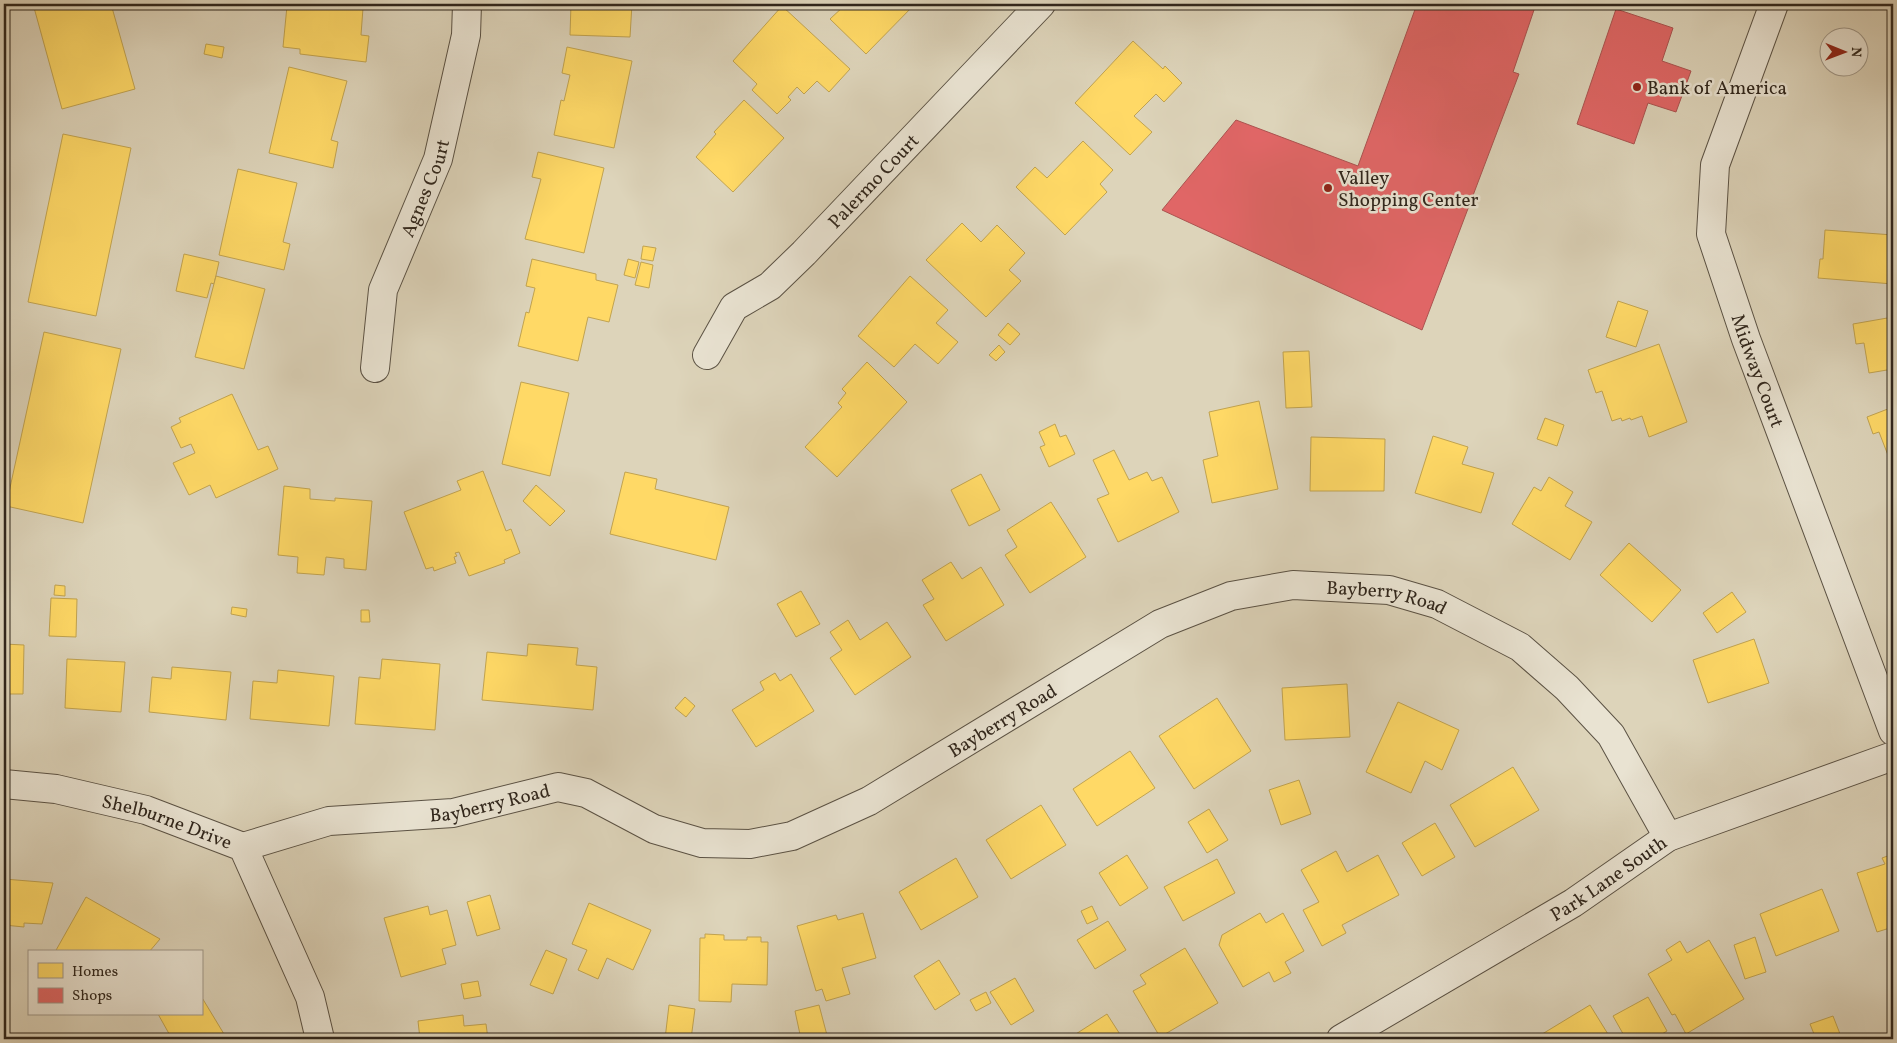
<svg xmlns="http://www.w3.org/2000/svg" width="1897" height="1043" viewBox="0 0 1897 1043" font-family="Vollkorn,serif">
<rect width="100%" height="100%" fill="#ddd4ba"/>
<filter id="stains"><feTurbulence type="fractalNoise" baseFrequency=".004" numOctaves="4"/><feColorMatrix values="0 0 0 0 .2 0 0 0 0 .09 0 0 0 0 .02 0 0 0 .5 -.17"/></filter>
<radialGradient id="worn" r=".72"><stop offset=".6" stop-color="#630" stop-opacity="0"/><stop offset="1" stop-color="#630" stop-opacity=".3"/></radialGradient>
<g fill="#ffd966" stroke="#c1a350">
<path d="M33,4H111L135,89L62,109Z"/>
<path d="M305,4H367L366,9L363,8L361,35L369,36L366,62L300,54V49L283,47L287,6L304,9Z"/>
<path d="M571,4H632L630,37L570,35Z"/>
<path d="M841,4H915L866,54L830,19L844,6Z"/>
<path d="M782,6L850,69L829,92L817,81L804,94L797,87L788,97L791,100L777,114L752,90L757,84L733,61Z"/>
<path d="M1133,41L1163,69L1165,66L1182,83L1164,102L1156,94L1134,116L1152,132L1130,155L1075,103Z"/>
<path d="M206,44L224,47L222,58L204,54Z"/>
<path d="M567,47L632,61L614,148L554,135L561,100L564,101L570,75L562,73Z"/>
<path d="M289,67L347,81L331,140L338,142L333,168L269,153Z"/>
<path d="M744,100L784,138L733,192L696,157L716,134L714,132Z"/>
<path d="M63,134L131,148L96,316L28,302Z"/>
<path d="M1083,141L1113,170L1100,184L1107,192L1065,235L1016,187L1035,167L1047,178Z"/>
<path d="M538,152L604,168L584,253L525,239L541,179L532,177Z"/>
<path d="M238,169L297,183L283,242L290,244L284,270L219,255Z"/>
<path d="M962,223L981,242L997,225L1025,253L1009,270L1021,281L986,317L926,260Z"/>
<path d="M1825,230L1893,235V284L1818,278L1820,259H1823Z"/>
<path d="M643,246L656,248L653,261L641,259Z"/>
<path d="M184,254L219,262L214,284L211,283L207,298L176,291Z"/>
<path d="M532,259L596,274V280L618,285L609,322L588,317L578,361L518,346L526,312L529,313L535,288L526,286Z"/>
<path d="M628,259L639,262L635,278L624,275Z"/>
<path d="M641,262L653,265L649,288L635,285Z"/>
<path d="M216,276L265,289L244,369L195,357Z"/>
<path d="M910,276L948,310L936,323L958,342L938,364L915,344L894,367L858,336Z"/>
<path d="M1618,301L1648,311L1636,347L1606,337Z"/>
<path d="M1893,317V369L1869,373L1864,343L1856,344L1853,324Z"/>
<path d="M1008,323L1020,334L1010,345L998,335Z"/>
<path d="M44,332L121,349L83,523L6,506Z"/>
<path d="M1659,344L1687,422L1649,437L1642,416L1631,420L1630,418L1622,421L1621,418L1612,421L1602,391L1596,393L1588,370Z"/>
<path d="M999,345L1005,352L996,361L989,355Z"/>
<path d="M1309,351L1312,407L1286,408L1283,352Z"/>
<path d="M867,362L907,402L837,477L805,447L842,407L838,403L846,393L842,389Z"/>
<path d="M521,382L569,393L550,476L502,464Z"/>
<path d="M232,394L258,450L268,446L278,469L216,498L210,485L189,495L173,463L195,453L191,444L181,448L171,427L181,422L179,418Z"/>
<path d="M1259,401L1278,489L1212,503L1203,460L1218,456L1209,412Z"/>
<path d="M1893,407V462L1891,463L1879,432L1873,434L1867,417Z"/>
<path d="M1545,418L1564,425L1557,446L1537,439Z"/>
<path d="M1055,424L1060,437L1066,435L1075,454L1049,467L1040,447L1045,445L1039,432Z"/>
<path d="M1433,436L1468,447L1462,464L1494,473L1481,513L1415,493Z"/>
<path d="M1311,437L1385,439L1384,491H1310Z"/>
<path d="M1114,450L1129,480L1147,472L1152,481L1162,477L1179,512L1118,542L1097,499L1109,494L1093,460Z"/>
<path d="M483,471L506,531L511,529L520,553L504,560L505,563L469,576L459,552L455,553L457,556L454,557L456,563L434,571L433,567L426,569L404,512L461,490L457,481Z"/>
<path d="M625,472L657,479L655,489L729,507L716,560L610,534Z"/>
<path d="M981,474L1000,510L969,526L951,490Z"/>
<path d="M1549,477L1573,492L1565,506L1592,522L1570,560L1512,524L1534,487L1541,491Z"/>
<path d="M536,485L565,511L550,526L523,501Z"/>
<path d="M284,486L310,489V499L335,501V498L372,501L366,570L344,568V559L326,557L324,575L297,573L298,557L278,555Z"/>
<path d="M1051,502L1086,557L1030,593L1005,555L1017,547L1007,530Z"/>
<path d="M1629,543L1681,590L1652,622L1600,575Z"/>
<path d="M951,562L962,579L981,567L1004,605L946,641L923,605L934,599L922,580Z"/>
<path d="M55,585L65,586V596L54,595Z"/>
<path d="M801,591L820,624L796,637L777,604Z"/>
<path d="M1732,592L1746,612L1717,633L1703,613Z"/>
<path d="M51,598L77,599L76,637L49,636Z"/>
<path d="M232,607L247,609L246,617L231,614Z"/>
<path d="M361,610H369L370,622H361Z"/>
<path d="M848,620L860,640L887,622L911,657L855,695L830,658L842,650L830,632Z"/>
<path d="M1754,639L1769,683L1708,703L1693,660Z"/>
<path d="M4,644L24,645L23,694H4Z"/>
<path d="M528,644L578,648L576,665L597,667L593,710L482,700L487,652L527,656Z"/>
<path d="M67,659L125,662L121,712L65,708Z"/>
<path d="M382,659L440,664L435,730L355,724L359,677L380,679Z"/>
<path d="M172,667L231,672L226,720L149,712L152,677L171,679Z"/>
<path d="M278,670L334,676L329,726L250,719L253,681L277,683Z"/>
<path d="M775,673L780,681L791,674L814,711L756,747L732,710L764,690L760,682Z"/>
<path d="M1347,684L1350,737L1285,740L1282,688Z"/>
<path d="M685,697L695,706L686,717L675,708Z"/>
<path d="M1217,698L1251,751L1194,789L1159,736Z"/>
<path d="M1398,702L1459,730L1442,770L1425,761L1411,793L1366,772Z"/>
<path d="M1130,751L1155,788L1097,826L1073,789Z"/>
<path d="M1513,767L1539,810L1475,847L1450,805Z"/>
<path d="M1299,780L1311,814L1281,825L1269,790Z"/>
<path d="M1041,805L1066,845L1011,879L986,840Z"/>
<path d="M1209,809L1228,840L1207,853L1188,822Z"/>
<path d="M1435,823L1455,857L1422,876L1402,843Z"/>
<path d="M1336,851L1347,872L1378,855L1399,895L1342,925L1346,933L1322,946L1303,910L1319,902L1301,870Z"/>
<path d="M1893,854V927L1877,932L1857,873L1885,864L1882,858Z"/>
<path d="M1127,855L1148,888L1120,906L1099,873Z"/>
<path d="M956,858L978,897L921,930L899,892Z"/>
<path d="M1217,859L1235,893L1183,921L1164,887Z"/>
<path d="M4,879L53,883L42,924L24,923V927L4,925Z"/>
<path d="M1822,889L1839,931L1776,956L1760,914Z"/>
<path d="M490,895L500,929L477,936L467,902Z"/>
<path d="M86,897L160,939L149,952H55Z"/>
<path d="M589,903L651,930L633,970L607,958L598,979L578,970L587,950L572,944Z"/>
<path d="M428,906L430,915L447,910L456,945L442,949L446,964L401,977L384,918Z"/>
<path d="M1092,906L1098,919L1087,924L1081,911Z"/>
<path d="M863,913L876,958L842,968L850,994L826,1001L822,989L816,991L797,926L836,915L838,920Z"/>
<path d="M1260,913L1266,923L1283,913L1304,951L1285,962L1291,973L1274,982L1269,972L1243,987L1219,945L1222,935Z"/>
<path d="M1108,921L1126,950L1095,969L1077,940Z"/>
<path d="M705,934L724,935V940H747V937H761V942H768L767,985L732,984L731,1002L699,1001L700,938H705Z"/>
<path d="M1755,937L1766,972L1745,979L1734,945Z"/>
<path d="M1709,940L1744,999L1686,1034L1675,1014L1672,1015L1648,974L1672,960L1666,950L1680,941L1687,953Z"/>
<path d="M1185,948L1218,1003L1160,1037L1133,991L1146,984L1140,975Z"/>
<path d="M546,950L567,959L553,994L530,985Z"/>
<path d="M939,960L960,994L935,1010L914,976Z"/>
<path d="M1015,978L1034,1011L1011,1025L990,992Z"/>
<path d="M478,981L481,996L464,999L461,984Z"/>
<path d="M986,992L991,1003L976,1011L970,1000Z"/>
<path d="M201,996L227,1039H188L187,1038L172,1039L158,1014H201Z"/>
<path d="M1648,997L1667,1031L1653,1039H1626L1613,1016Z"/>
<path d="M669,1005L695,1009L691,1039H665Z"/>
<path d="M819,1005L828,1039H801L795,1011Z"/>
<path d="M1590,1005L1611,1039H1534Z"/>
<path d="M1107,1014L1123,1039H1068Z"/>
<path d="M463,1015L464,1026L486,1024L488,1039H420L418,1021Z"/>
<path d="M1833,1016L1842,1039H1816L1810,1024Z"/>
</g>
<g fill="#e06666" stroke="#ab5350">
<path d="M1417,4H1536L1513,72L1519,74L1422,330L1162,210L1236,120L1358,166Z"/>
<path d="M1616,9L1673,28L1662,61L1691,71L1676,112L1648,103L1634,144L1577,124Z"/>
</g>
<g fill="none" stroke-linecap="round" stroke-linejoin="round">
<defs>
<g id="street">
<path id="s1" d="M1774,4L1715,165L1711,234L1746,339L1893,731"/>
<path id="s2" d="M707,355L734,307L770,286L804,253L1041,4"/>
<path id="s3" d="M375,368L383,290L438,159L466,35L467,4"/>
<path id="s4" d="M4,784L56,789L146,810L243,847L310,997L320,1039"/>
<path id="s5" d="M243,847L329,821L453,813L558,787L586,793L654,829L702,843L750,844L792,836L869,801L1160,624L1231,596L1293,585L1389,590L1437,604L1520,647L1567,688L1611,735L1668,837"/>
<path id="s6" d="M1341,1039L1573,903L1668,837L1893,756"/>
</g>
</defs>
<use href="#street" stroke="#5b5244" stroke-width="30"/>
<use href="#street" stroke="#e9e3d2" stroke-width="28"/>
</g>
<g fill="#8f2418" stroke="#e9e3d2" stroke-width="2">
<circle cx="1637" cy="87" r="5"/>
<circle cx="1328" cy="188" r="5"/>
</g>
<g text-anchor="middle" stroke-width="5" stroke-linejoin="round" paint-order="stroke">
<g font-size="19" fill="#30261c" stroke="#e9e3d2" text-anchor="start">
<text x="1647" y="94">Bank of America</text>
<text x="1338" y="184">Valley<tspan x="1338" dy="22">Shopping Center</tspan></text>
</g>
<g font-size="19" fill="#30261c" stroke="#e9e3d2">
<text dy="7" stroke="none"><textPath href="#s2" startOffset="244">Palermo Court</textPath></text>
<text dy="7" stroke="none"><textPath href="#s3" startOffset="189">Agnes Court</textPath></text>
<text dy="7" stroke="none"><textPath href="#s1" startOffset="385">Midway Court</textPath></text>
<text dy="7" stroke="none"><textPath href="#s5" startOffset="1228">Bayberry Road</textPath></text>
<text dy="7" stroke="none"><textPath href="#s5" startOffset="809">Bayberry Road</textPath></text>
<text dy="7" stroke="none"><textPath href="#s5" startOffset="252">Bayberry Road</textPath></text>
<text dy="7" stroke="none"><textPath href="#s4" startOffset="168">Shelburne Drive</textPath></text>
<text dy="7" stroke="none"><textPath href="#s6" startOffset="312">Park Lane South</textPath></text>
</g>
</g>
<rect width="1897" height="1043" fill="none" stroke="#ddd4ba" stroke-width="20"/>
<rect x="5" y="5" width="1887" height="1033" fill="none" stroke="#30261c" stroke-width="2.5"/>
<rect x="10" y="10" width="1877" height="1023" fill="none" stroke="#30261c"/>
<rect x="28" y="950" width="175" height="65" fill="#e9e3d2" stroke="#9f9789"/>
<rect x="38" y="963" width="25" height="15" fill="#ffd966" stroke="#9f9789"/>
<text x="72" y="976" font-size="15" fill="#30261c">Homes</text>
<rect x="38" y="988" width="25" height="15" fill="#e06666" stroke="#9f9789"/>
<text x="72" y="1000" font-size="15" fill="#30261c">Shops</text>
<g transform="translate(1844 52) rotate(91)"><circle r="24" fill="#e9e3d2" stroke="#9f9789"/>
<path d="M0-4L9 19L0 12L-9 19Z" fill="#8f2418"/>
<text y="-8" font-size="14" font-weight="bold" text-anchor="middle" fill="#30261c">N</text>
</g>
<rect width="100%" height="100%" filter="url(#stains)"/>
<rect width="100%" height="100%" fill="url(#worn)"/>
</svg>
